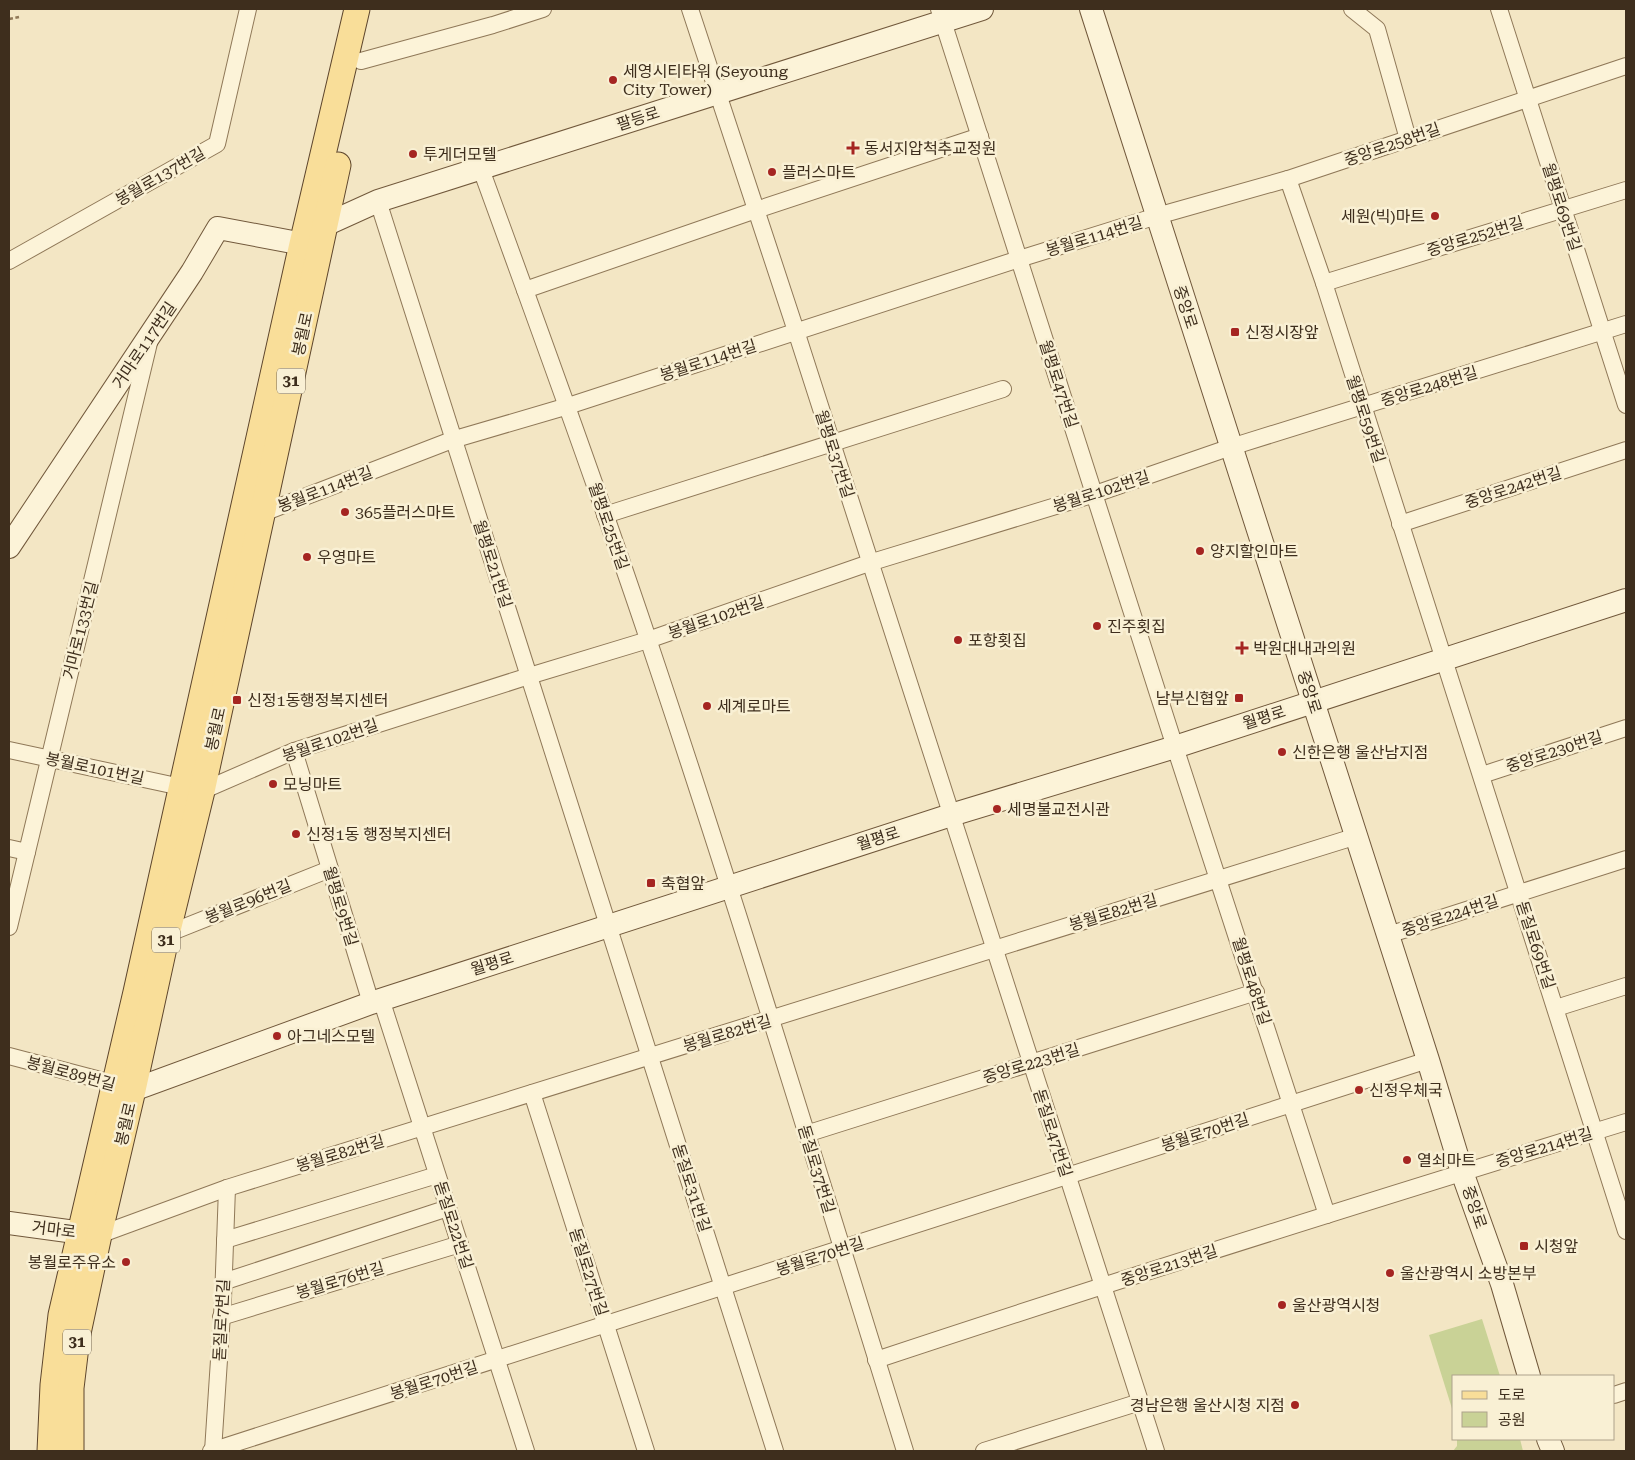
<svg xmlns="http://www.w3.org/2000/svg" width="1635" height="1460" viewBox="0 0 1635 1460" font-family="'Roboto Serif','Noto Sans KR',serif">
<rect width="100%" height="100%" fill="#f3e6c4"/>
<g fill="#c9d296">
<path d="M1482,1319L1500,1376H1454V1415L1429,1335Z"/>
<path d="M1457,1439H1520L1523,1451H1453L1457,1446Z"/>
</g>
<g fill="none" stroke-linecap="round" stroke-linejoin="round">
<defs>
<g id="street">
<path d="M690,9L796,331L1156,1451"/>
<path d="M939,9L1175,747L1327,1215"/>
<path d="M1352,9L1377,29L1408,139"/>
<path d="M1499,9L1626,405"/>
<path d="M361,61L493,25L543,9"/>
<path d="M481,169C538,326 596,483 649,642C739,910 821,1181 905,1451"/>
<path d="M1288,179L1324,283L1626,1231"/>
<path d="M378,201C508,619 643,1035 775,1451"/>
<path d="M9,261L217,144L248,9"/>
<path d="M1324,283L1626,190"/>
<path d="M525,290L756,210L980,136"/>
<path d="M263,513L452,440L568,406L1019,259L1157,216L1288,179L1626,66"/>
<path d="M605,515L1003,389"/>
<path d="M1400,524L1626,450"/>
<path d="M9,750L181,787"/>
<path d="M294,751L371,1003"/>
<path d="M1482,775L1626,728"/>
<path d="M202,791L294,751L529,676L648,640L869,563L1095,494L1231,447L1626,324"/>
<path d="M9,848L27,852"/>
<path d="M9,927L149,343"/>
<path d="M167,934L330,869"/>
<path d="M1388,935L1626,859"/>
<path d="M381,999L526,1451"/>
<path d="M1556,1008L1626,986"/>
<path d="M9,1056L123,1086"/>
<path d="M532,1093L646,1451"/>
<path d="M806,1134L1256,992"/>
<path d="M99,1235L227,1188L1357,836"/>
<path d="M225,1240L437,1175"/>
<path d="M223,1282L448,1208"/>
<path d="M221,1317L460,1244"/>
<path d="M876,1360C1125,1277 1376,1199 1626,1122"/>
<path d="M1614,1395L1626,1391"/>
<path d="M211,1451L1428,1060"/>
<path d="M213,1451L223,1299L227,1188"/>
<path d="M984,1451L1140,1402"/>
</g>
<g id="secondary">
<path d="M1091,9L1428,1060L1462,1172L1502,1284L1529,1376"/>
<path d="M325,225L378,201L982,9"/>
<path d="M9,547L192,272L218,228L319,247"/>
<path d="M133,1090L371,1003L951,815L1175,747L1626,600"/>
<path d="M9,1223L97,1235"/>
<path d="M1548,1439L1553,1451"/>
</g>
<g id="primary">
<path d="M50,1451L53,1385L61,1315L136,992L302,244L357,9"/>
<path d="M71,1451V1388L77,1338L99,1235L133,1090L167,934L202,791L338,165"/>
</g>
</defs>
<use href="#street" stroke="#8f7858" stroke-width="18"/>
<use href="#secondary" stroke="#71583b" stroke-width="24"/>
<use href="#primary" stroke="#5d452c" stroke-width="27"/>
<path stroke="#8f7858" stroke-width="2.5" stroke-dasharray="4 2.5" stroke-linecap="butt" d="M9,19L19,17"/>
<use href="#street" stroke="#fcf3d8" stroke-width="16"/>
<use href="#secondary" stroke="#fcf3d8" stroke-width="22"/>
<use href="#primary" stroke="#f9de99" stroke-width="25"/>
</g>
<g fill="#a52521" stroke="#f9f0d4" stroke-width="2">
<circle cx="613" cy="80" r="5"/>
<path d="M850.5 140.5h5v5h5v5h-5v5h-5v-5h-5v-5h5z"/>
<circle cx="413" cy="154" r="5"/>
<circle cx="772" cy="172" r="5"/>
<circle cx="1435" cy="216" r="5"/>
<rect x="1230" y="327" width="10" height="10" rx="2.5"/>
<circle cx="345" cy="512" r="5"/>
<circle cx="1200" cy="551" r="5"/>
<circle cx="307" cy="557" r="5"/>
<circle cx="1097" cy="626" r="5"/>
<circle cx="958" cy="640" r="5"/>
<path d="M1239.5 640.5h5v5h5v5h-5v5h-5v-5h-5v-5h5z"/>
<rect x="1234" y="693" width="10" height="10" rx="2.5"/>
<rect x="232" y="695" width="10" height="10" rx="2.5"/>
<circle cx="707" cy="706" r="5"/>
<circle cx="1282" cy="752" r="5"/>
<circle cx="273" cy="784" r="5"/>
<circle cx="997" cy="809" r="5"/>
<circle cx="296" cy="834" r="5"/>
<rect x="646" y="878" width="10" height="10" rx="2.5"/>
<circle cx="277" cy="1036" r="5"/>
<circle cx="1359" cy="1090" r="5"/>
<circle cx="1407" cy="1160" r="5"/>
<rect x="1519" y="1241" width="10" height="10" rx="2.5"/>
<circle cx="126" cy="1262" r="5"/>
<circle cx="1390" cy="1273" r="5"/>
<circle cx="1282" cy="1305" r="5"/>
<circle cx="1295" cy="1405" r="5"/>
</g>
<g text-anchor="middle" stroke-width="5" stroke-linejoin="round" paint-order="stroke">
<g fill="#f9f0d4" stroke="#766854" stroke-width="1">
<rect x="277" y="368.5" width="28" height="25" rx="4"/>
<rect x="152" y="927.5" width="28" height="25" rx="4"/>
<rect x="63" y="1329.5" width="28" height="25" rx="4"/>
</g>
<g font-size="15" font-weight="bold" fill="#3e2e1d">
<text x="291" y="386">31</text>
<text x="166" y="945">31</text>
<text x="77" y="1347">31</text>
</g>
<g font-size="16" fill="#3e2e1d" stroke="#f9f0d4" text-anchor="start">
<text x="623" y="77">세영시티타워 (Seyoung<tspan x="623" dy="18">City Tower)</tspan></text>
<text x="864" y="154">동서지압척추교정원</text>
<text x="423" y="160">투게더모텔</text>
<text x="782" y="178">플러스마트</text>
<text x="1425" y="222" text-anchor="end">세원(빅)마트</text>
<text x="1245" y="338">신정시장앞</text>
<text x="355" y="518">365플러스마트</text>
<text x="1210" y="557">양지할인마트</text>
<text x="317" y="563">우영마트</text>
<text x="1107" y="632">진주횟집</text>
<text x="968" y="646">포항횟집</text>
<text x="1253" y="654">박원대내과의원</text>
<text x="1229" y="704" text-anchor="end">남부신협앞</text>
<text x="247" y="706">신정1동행정복지센터</text>
<text x="717" y="712">세계로마트</text>
<text x="1292" y="758">신한은행 울산남지점</text>
<text x="283" y="790">모닝마트</text>
<text x="1007" y="815">세명불교전시관</text>
<text x="306" y="840">신정1동 행정복지센터</text>
<text x="661" y="889">축협앞</text>
<text x="287" y="1042">아그네스모텔</text>
<text x="1369" y="1096">신정우체국</text>
<text x="1417" y="1166">열쇠마트</text>
<text x="1534" y="1252">시청앞</text>
<text x="116" y="1268" text-anchor="end">봉월로주유소</text>
<text x="1400" y="1279">울산광역시 소방본부</text>
<text x="1292" y="1311">울산광역시청</text>
<text x="1285" y="1411" text-anchor="end">경남은행 울산시청 지점</text>
</g>
<g font-size="16" fill="#3e2e1d" stroke="#f9f0d4">
<text transform="translate(638 118) rotate(-18)" y="6">팔등로</text>
<text transform="translate(1392 144) rotate(-19)" y="6">중앙로258번길</text>
<text transform="translate(160 176) rotate(-30)" y="6">봉월로137번길</text>
<text transform="translate(1562 207) rotate(72)" y="6">월평로69번길</text>
<text transform="translate(1094 236) rotate(-17)" y="6">봉월로114번길</text>
<text transform="translate(1475 236) rotate(-17)" y="6">중앙로252번길</text>
<text transform="translate(1186 307) rotate(72)" y="6">중앙로</text>
<text transform="translate(302 334) rotate(-78)" y="6">봉월로</text>
<text transform="translate(144 345) rotate(-56)" y="6">거마로117번길</text>
<text transform="translate(708 360) rotate(-18)" y="6">봉월로114번길</text>
<text transform="translate(1059 384) rotate(72)" y="6">월평로47번길</text>
<text transform="translate(1429 386) rotate(-17)" y="6">중앙로248번길</text>
<text transform="translate(1366 419) rotate(72)" y="6">월평로59번길</text>
<text transform="translate(835 454) rotate(72)" y="6">월평로37번길</text>
<text transform="translate(1513 487) rotate(-18)" y="6">중앙로242번길</text>
<text transform="translate(325 489) rotate(-21)" y="6">봉월로114번길</text>
<text transform="translate(1101 491) rotate(-18)" y="6">봉월로102번길</text>
<text transform="translate(609 526) rotate(71)" y="6">월평로25번길</text>
<text transform="translate(493 564) rotate(72)" y="6">월평로21번길</text>
<text transform="translate(716 617) rotate(-19)" y="6">봉월로102번길</text>
<text transform="translate(80 630) rotate(-76)" y="6">거마로133번길</text>
<text transform="translate(1310 692) rotate(72)" y="6">중앙로</text>
<text transform="translate(1264 717) rotate(-18)" y="6">월평로</text>
<text transform="translate(215 729) rotate(-78)" y="6">봉월로</text>
<text transform="translate(330 740) rotate(-19)" y="6">봉월로102번길</text>
<text transform="translate(1554 751) rotate(-18)" y="6">중앙로230번길</text>
<text transform="translate(95 768) rotate(12)" y="6">봉월로101번길</text>
<text transform="translate(878 838) rotate(-18)" y="6">월평로</text>
<text transform="translate(248 901) rotate(-22)" y="6">봉월로96번길</text>
<text transform="translate(341 906) rotate(73)" y="6">월평로9번길</text>
<text transform="translate(1113 912) rotate(-17)" y="6">봉월로82번길</text>
<text transform="translate(1450 915) rotate(-18)" y="6">중앙로224번길</text>
<text transform="translate(1536 945) rotate(72)" y="6">돋질로69번길</text>
<text transform="translate(492 963) rotate(-18)" y="6">월평로</text>
<text transform="translate(1252 981) rotate(72)" y="6">월평로48번길</text>
<text transform="translate(727 1033) rotate(-17)" y="6">봉월로82번길</text>
<text transform="translate(1031 1063) rotate(-17)" y="6">중앙로223번길</text>
<text transform="translate(71 1073) rotate(15)" y="6">봉월로89번길</text>
<text transform="translate(125 1124) rotate(-77)" y="6">봉월로</text>
<text transform="translate(1205 1132) rotate(-18)" y="6">봉월로70번길</text>
<text transform="translate(1053 1133) rotate(72)" y="6">돋질로47번길</text>
<text transform="translate(1544 1147) rotate(-17)" y="6">중앙로214번길</text>
<text transform="translate(340 1153) rotate(-17)" y="6">봉월로82번길</text>
<text transform="translate(817 1169) rotate(73)" y="6">돋질로37번길</text>
<text transform="translate(692 1188) rotate(72)" y="6">돋질로31번길</text>
<text transform="translate(1475 1207) rotate(71)" y="6">중앙로</text>
<text transform="translate(454 1225) rotate(72)" y="6">돋질로22번길</text>
<text transform="translate(54 1229) rotate(7)" y="6">거마로</text>
<text transform="translate(820 1256) rotate(-18)" y="6">봉월로70번길</text>
<text transform="translate(1169 1265) rotate(-18)" y="6">중앙로213번길</text>
<text transform="translate(589 1272) rotate(72)" y="6">돋질로27번길</text>
<text transform="translate(340 1280) rotate(-17)" y="6">봉월로76번길</text>
<text transform="translate(221 1320) rotate(-87)" y="6">돋질로7번길</text>
<text transform="translate(434 1380) rotate(-18)" y="6">봉월로70번길</text>
</g>
</g>
<rect width="1635" height="1460" fill="none" stroke="#3e2e1d" stroke-width="20"/>
<rect x="1452" y="1375" width="162" height="65" fill="#f9f0d4" stroke="#aea28b"/>
<rect x="1462" y="1391" width="25" height="8" fill="#f9de99" stroke="#aea28b"/>
<text x="1498" y="1400" font-size="15" fill="#3e2e1d">도로</text>
<rect x="1462" y="1412" width="25" height="15" fill="#c9d296" stroke="#aea28b"/>
<text x="1498" y="1425" font-size="15" fill="#3e2e1d">공원</text>
</svg>
